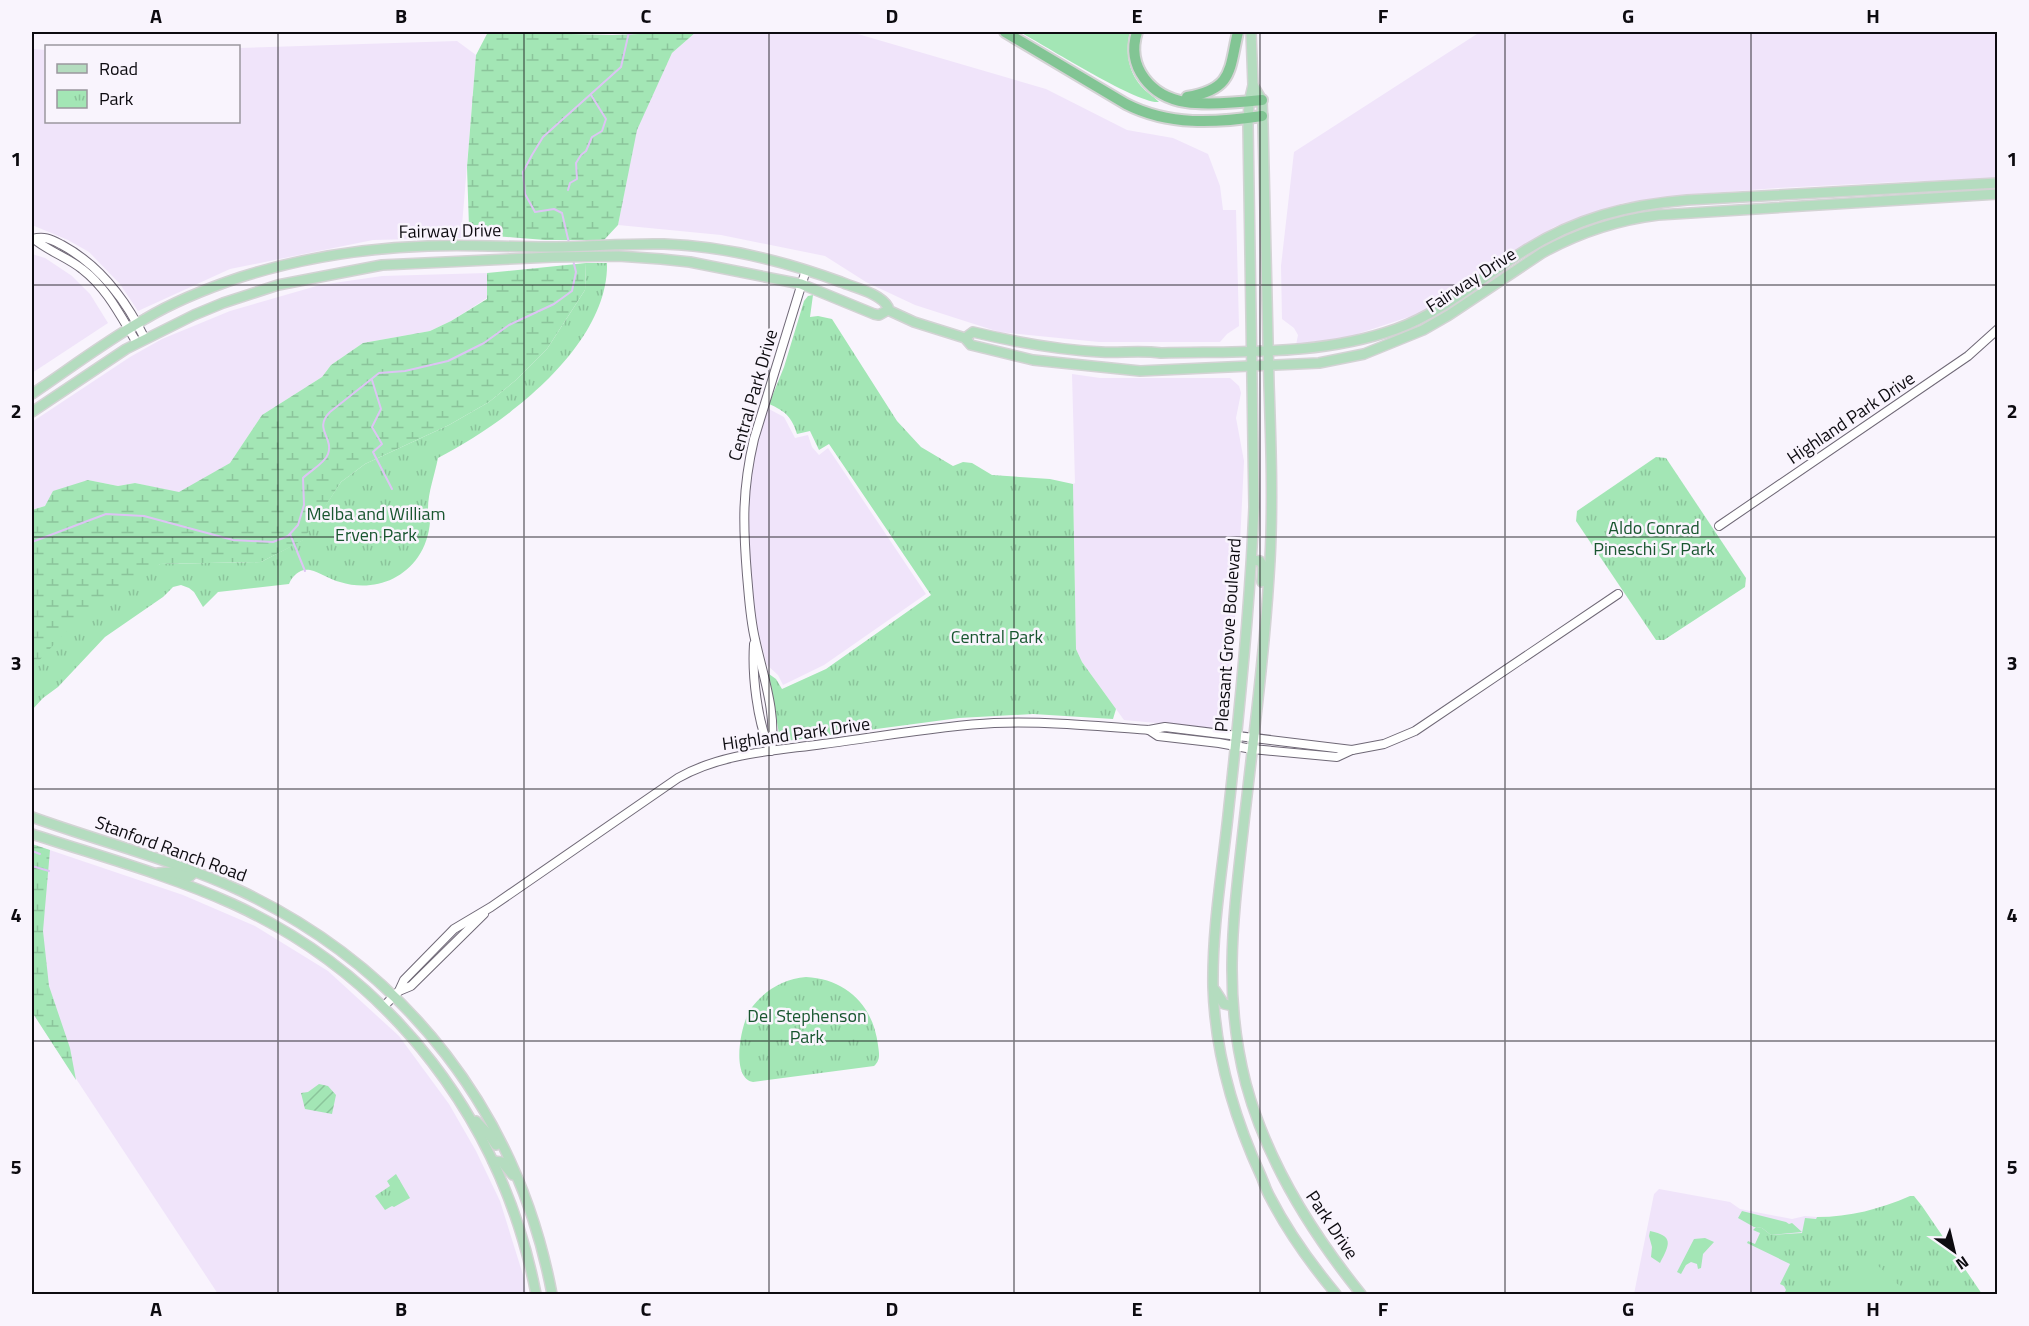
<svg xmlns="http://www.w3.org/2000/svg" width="2029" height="1326" viewBox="0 0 2029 1326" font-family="'Titillium Web',sans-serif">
<defs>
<pattern id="wetland-marsh" width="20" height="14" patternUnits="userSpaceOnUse" patternTransform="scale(1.5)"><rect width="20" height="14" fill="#a3e6b5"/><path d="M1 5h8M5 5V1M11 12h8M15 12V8" fill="none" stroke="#8bc49b"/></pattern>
<pattern id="park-tufts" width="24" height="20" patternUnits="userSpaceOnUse" patternTransform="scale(1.5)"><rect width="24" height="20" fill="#a3e6b5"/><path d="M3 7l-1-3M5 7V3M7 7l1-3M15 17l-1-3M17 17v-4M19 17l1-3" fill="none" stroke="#8bc49b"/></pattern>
<pattern id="garden-furrows" width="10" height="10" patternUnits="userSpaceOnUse" patternTransform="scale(1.5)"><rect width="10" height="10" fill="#a3e6b5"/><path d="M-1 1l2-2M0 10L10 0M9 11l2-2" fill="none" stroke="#8bc49b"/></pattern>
</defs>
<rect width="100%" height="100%" fill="#f9f4fd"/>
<g fill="#f0e4fa">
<path d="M696,32H851L1046,89L1127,130L1173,138L1208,154L1220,186L1223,210H1236L1239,326L1227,334L1220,342H1099L999,332L915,305L866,282L825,256L721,235L618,225L636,130L672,53Z"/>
<path d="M1480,32H1997V180L1917,181L1778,188L1697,194L1623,203L1554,227L1418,314L1339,340L1296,345L1298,335L1294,328L1282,319L1281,266L1294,152Z"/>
<path d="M457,41L476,55L461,238L373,240L230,269L138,311L120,284L89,252L68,240L32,225V49L46,50V122H238L239,48Z"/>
<path d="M32,254L45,258L72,276L90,294L108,323L32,373Z"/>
<path d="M487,273V298L451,321L430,331L363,343L331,365L322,377L262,415L230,463L179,493L135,483L118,486L88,480L45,506L32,510V422L130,357L162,339L230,311L320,285L382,276Z"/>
<path d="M1072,374L1100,378H1230L1239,386L1241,393L1236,418L1244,461L1238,584L1226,717L1222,725L1218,727L1210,728L1124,720L1082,662L1076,649L1073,484L1075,483Z"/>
<path d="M767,408L784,417L795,438L808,435L812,447L819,455L828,448L926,594L824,665L783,685L778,675L767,665L757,626L749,575L745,518L753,453Z"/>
<path d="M32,844L183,895L255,926L328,971L399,1036L449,1104L476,1151L500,1201L524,1278L526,1294H218L32,1012Z"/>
<path d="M1659,1189L1730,1202L1740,1209L1792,1219L1805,1216L1817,1217L1802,1294H1634L1654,1194Z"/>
</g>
<g fill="#a3e6b5">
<path d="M1020,32H1130C1125,50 1128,71 1141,86C1146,92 1153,96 1159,102C1139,105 1044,45 1020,32Z"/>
<path d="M1742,1211L1786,1222L1789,1224L1792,1223L1802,1232L1771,1235L1762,1228L1754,1227L1738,1218Z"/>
<path d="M1650,1231C1674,1236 1670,1244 1660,1263L1651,1257L1652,1247L1649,1236Z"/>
<path d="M1705,1238L1714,1242L1703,1254L1701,1268L1698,1269L1697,1264L1691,1262L1686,1265L1681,1274L1677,1272L1694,1239Z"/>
<path d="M1817,1243L1967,1294H1805Z"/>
</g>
<g fill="url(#wetland-marsh)">
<path d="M488,32L612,35L696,32L672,53L637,130L618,225L604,240H545L482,235L469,227L467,167L476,55Z"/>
<path d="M586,263L585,290L547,349L516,380L489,402L449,425L365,464L341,482L304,540L261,562L160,564L32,668V510L45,506L53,491L88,480L118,486L135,483L179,492L230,463L262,415L322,377L331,365L363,343L430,331L451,321L487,299V273Z"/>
<path d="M32,844L50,850L43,931L49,986L70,1048L76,1080L32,1012Z"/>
</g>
<g fill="url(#park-tufts)">
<path d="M586,263H607C609,346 505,424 438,458C435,474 428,492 428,509C428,513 430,518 430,522C429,534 425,547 418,557C400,583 368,591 340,582C330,580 320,572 310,570C300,568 292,576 289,584L218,592L203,607L194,592L189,588L181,585L173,587L163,597L105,637L58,687L43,698L32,710V668L75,622L132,578L160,564L261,562L303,540L341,482L365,464L449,425L489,402L516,380L547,349L585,290Z"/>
<path d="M813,295L810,317L818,316L832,319L897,421L921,447L953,466L963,462L972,463L992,475L1050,479L1073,484L1076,649L1082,662L1116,709L1113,719L1033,714L959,718L786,741L780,740L769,674L776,679L782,689L826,669L931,595L829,444L819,450L810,431L797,434C792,417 785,411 769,404L784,367L804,301L808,296Z"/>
<path d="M1656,457L1666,458L1746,578L1745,587L1664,640H1656L1576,521L1577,511Z"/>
<path d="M806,977C846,979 873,1005 878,1045C879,1053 881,1060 874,1066L753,1082C730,1078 741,1024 750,1010C763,991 783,979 806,977Z"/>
<path d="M396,1174L410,1198L394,1207L392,1206L385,1210L375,1196L390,1186L387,1181Z"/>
<path d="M1910,1196H1914L1922,1206L1982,1294H1908L1875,1263H1857L1850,1294H1784L1786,1290L1784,1286L1780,1284L1790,1264L1747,1243L1748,1241L1755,1244L1760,1233L1753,1230L1756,1227L1762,1228L1771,1235L1802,1233L1805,1218L1816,1219L1817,1217C1850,1217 1880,1209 1910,1196Z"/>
</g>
<path fill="url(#garden-furrows)" d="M319,1084L328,1086L336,1095L332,1114L305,1109L301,1093L308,1092Z"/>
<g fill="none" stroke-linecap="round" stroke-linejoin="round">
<g stroke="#ddc4f4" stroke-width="2">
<path d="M524,32H608"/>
<path d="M629,34L637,32"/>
<path d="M568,190L570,183L577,179L576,163L581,155L586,151L592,137L602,131L606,119L591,95"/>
<path d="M569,243L562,213L554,209L535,212L525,194L523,172L532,155L543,137L621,67L629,32"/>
<path d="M372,380L381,409L372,427L382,444L373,452L392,489"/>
<path d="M290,534L305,571"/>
<path d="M32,542L106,514L144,516L233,540L273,542L288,536L298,525L304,505L303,478C310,471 325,463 328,454C334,437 313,429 330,412L379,373L405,371L448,361L484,343L509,325L554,304L572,291L576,272L573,260"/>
<path d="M32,851L40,854"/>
<path d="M32,866L49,871"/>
<path d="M1319,1293L1320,1294"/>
</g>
<defs>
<g id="minor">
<path d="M32,239C45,236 50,239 62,245C101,266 126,300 145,339"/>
<path d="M34,239C48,251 67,257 82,269C107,288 121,317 137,343"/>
<path d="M1719,526L1968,356L1998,329"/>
<path d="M754,644C752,675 757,721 770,750"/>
<path d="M1149,730L1158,736L1219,743L1252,749L1337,757L1352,750L1384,744L1415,731L1618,594"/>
<path d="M771,751C777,713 763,676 755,639C750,618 749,596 747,575C743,525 742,490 754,439L806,270"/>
<path d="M399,991L411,986L484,914"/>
<path d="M384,1006L399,991L404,980L454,929L491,907L678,778C722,753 773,751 823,744C879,737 937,726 994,723C1046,721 1097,726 1149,730L1165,727L1352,750"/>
</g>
<g id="major">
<path d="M1251,32L1253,85L1249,102L1248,125L1254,507C1250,608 1240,707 1229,806C1223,867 1212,926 1213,987C1215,1053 1234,1117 1261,1176C1264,1183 1266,1190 1270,1197C1288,1232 1311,1264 1336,1294"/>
<path d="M1253,85L1262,100L1263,125C1265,212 1267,298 1269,385C1271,443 1273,502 1270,560C1265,651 1253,741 1243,831C1233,920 1223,995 1246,1084C1267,1162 1311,1232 1361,1294"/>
<path d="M965,338L973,332C1015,342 1058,350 1101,352C1122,353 1141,350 1161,353C1240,351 1321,356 1396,329C1443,312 1482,277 1524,251C1576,218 1627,205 1687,200L1998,183"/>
<path d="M32,394C69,369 106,341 145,319C175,301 208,288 241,277C301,258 365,248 428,246C467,244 507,247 546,247C586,247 625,243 664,244C725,246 784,261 841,282C855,288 880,293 888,307V310L914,322L965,338L971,345L1033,360L1140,371L1319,363L1364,354L1423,330L1449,315L1542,253C1578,233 1617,220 1658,215L1998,194"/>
<path d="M32,412L126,349L194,315L223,303L278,285L382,265L553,257L618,256L661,259L690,262L801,284L874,314L879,315L888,310"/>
<path d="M1252,560L1260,561L1263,566L1262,582"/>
<path d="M32,817C101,842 174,860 241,891C407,970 518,1114 552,1294"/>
<path d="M32,834C99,856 169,875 233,904C393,977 503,1123 536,1294"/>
<path d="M158,873L172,872L189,877L195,872"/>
<path d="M1215,990L1224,1004L1233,1006"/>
<path d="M476,1121L490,1136L496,1145"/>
<path d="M493,1161L502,1162L513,1175"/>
</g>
<g id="highway">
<path d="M1005,32L1126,104C1169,126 1215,123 1262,116"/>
<path d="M1137,32C1126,67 1151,97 1186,102C1205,105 1243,102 1262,100"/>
<path d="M1187,97C1234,89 1229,69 1238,32"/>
</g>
</defs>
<use href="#minor" stroke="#6f6876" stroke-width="10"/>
<use href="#major" stroke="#d3d3d4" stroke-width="12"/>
<use href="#highway" stroke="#d3d3d4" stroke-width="14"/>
<use href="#minor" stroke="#fff" stroke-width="8"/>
<use href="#major" stroke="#b4dcbf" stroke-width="9"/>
<use href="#highway" stroke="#82c594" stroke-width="10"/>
</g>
<path fill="none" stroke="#0d0b10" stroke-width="1.5" stroke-opacity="0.55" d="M278,32V1294M524,32V1294M769,32V1294M1014,32V1294M1260,32V1294M1505,32V1294M1751,32V1294M32,285H1998M32,537H1998M32,789H1998M32,1041H1998"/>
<g text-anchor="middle" stroke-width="5" stroke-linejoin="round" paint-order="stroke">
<g font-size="18" fill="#0d0b10" stroke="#f9f4fd">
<text transform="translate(450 231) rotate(-1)" y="6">Fairway Drive</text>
<text transform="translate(1471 280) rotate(-33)" y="6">Fairway Drive</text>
<text transform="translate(753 395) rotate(-74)" y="6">Central Park Drive</text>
<text transform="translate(1851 418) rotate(-34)" y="6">Highland Park Drive</text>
<text transform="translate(1228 635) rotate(-86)" y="6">Pleasant Grove Boulevard</text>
<text transform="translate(796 734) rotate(-8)" y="6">Highland Park Drive</text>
<text transform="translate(171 849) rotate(20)" y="6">Stanford Ranch Road</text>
<text transform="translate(1332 1225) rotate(56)" y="6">Park Drive</text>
</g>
<g font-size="18" fill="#18552f" stroke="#f9f4fd">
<text x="376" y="520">Melba and William<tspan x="376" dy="21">Erven Park</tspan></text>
<text x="1654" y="534">Aldo Conrad<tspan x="1654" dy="21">Pineschi Sr Park</tspan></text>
<text x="997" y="643">Central Park</text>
<text x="807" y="1022">Del Stephenson<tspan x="807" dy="21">Park</tspan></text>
</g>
</g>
<rect width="2029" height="1326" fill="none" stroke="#f9f4fd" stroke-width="66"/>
<rect x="45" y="45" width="195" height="78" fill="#f9f4fd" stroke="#9b979e" stroke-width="1.5"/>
<rect x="57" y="64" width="30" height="9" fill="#b4dcbf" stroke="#9b979e" stroke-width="1.5"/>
<text x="99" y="75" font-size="18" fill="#0d0b10">Road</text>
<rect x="57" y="90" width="30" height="18" fill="url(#park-tufts)" stroke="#9b979e" stroke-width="1.5"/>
<text x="99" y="105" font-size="18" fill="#0d0b10">Park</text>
<g transform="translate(1954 1251) rotate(146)" stroke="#f9f4fd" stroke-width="4.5" paint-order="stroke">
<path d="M0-4.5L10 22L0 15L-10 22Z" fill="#0d0b10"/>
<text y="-9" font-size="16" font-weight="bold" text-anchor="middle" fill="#0d0b10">N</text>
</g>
<rect x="33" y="33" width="1963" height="1260" fill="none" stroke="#0d0b10" stroke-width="2"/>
<g font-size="20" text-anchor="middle" font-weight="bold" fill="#0d0b10">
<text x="156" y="23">A</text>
<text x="401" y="23">B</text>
<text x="646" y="23">C</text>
<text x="892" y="23">D</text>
<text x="1137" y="23">E</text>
<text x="1383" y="23">F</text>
<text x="1628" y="23">G</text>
<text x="1873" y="23">H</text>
<text x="16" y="166">1</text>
<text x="2012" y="166">1</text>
<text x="16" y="418">2</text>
<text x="2012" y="418">2</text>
<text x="16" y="670">3</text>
<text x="2012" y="670">3</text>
<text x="16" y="922">4</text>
<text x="2012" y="922">4</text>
<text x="16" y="1174">5</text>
<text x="2012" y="1174">5</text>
<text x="156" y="1316">A</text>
<text x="401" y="1316">B</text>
<text x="646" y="1316">C</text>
<text x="892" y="1316">D</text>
<text x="1137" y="1316">E</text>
<text x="1383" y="1316">F</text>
<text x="1628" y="1316">G</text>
<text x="1873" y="1316">H</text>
</g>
</svg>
